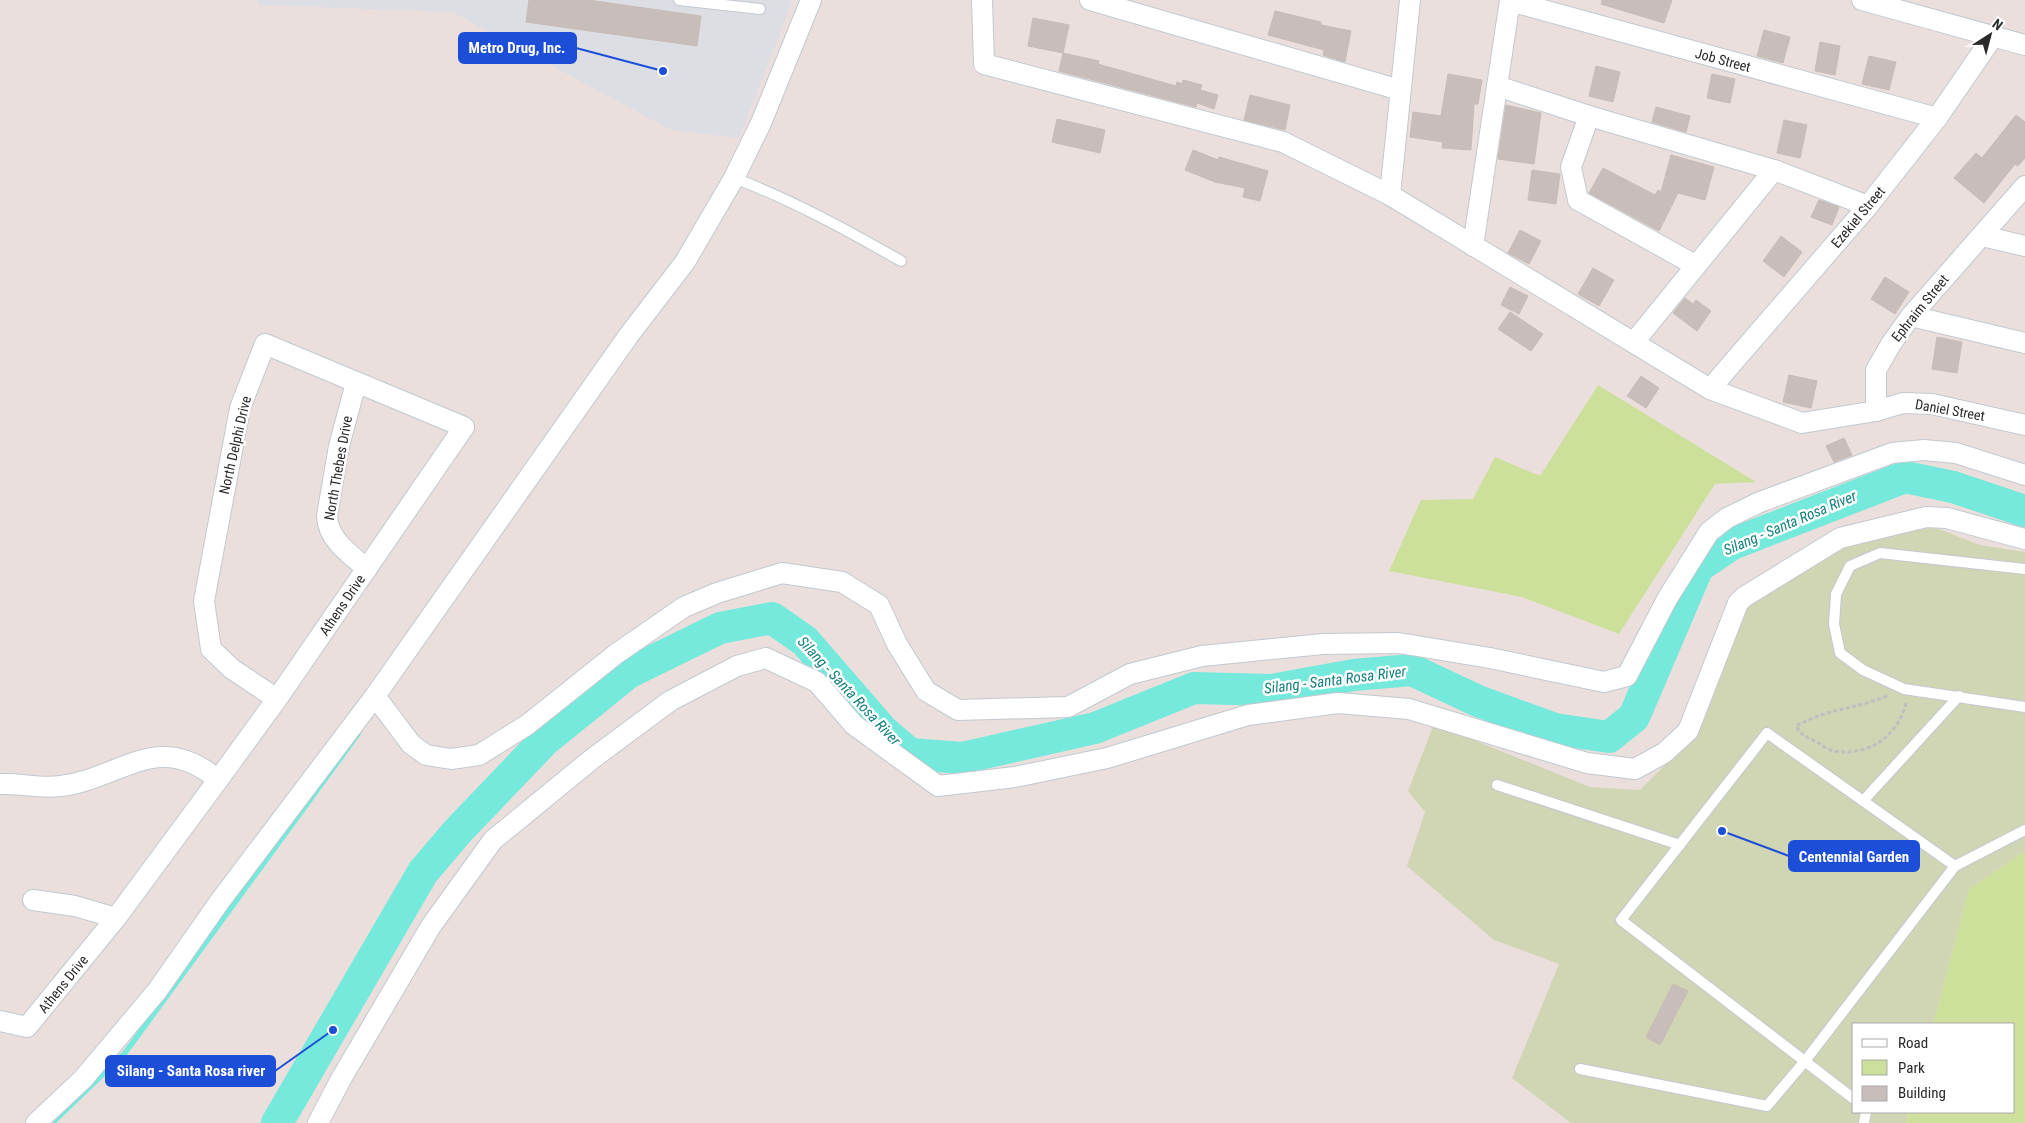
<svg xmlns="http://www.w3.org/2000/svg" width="2025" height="1123" viewBox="0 0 2025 1123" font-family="'Roboto Condensed',sans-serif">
<rect width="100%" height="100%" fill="#ebdfdd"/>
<path fill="#dddee4" d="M257,0H793L739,138L671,130L452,12L258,5Z"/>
<g fill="#cce09b">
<path d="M1598,385L1756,482L1715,484L1619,634L1522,597L1389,571L1421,500L1473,499L1495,457L1540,476Z"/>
<path d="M2025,851V1123H1906L1909,1112H2014V1024H1933L1969,889Z"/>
</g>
<path fill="#d0d5b4" d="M1934,527L1980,545L2025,552V851L1969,889L1933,1024H1854V1112H1909L1906,1123H1571L1512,1078L1559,964L1494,940L1407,866L1425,812L1408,791L1434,724L1590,787L1640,790L1694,736L1743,610L1843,543Z"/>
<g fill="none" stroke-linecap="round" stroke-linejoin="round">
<path stroke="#74e9dc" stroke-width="5.5" d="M52,1123L125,1053L358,734"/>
<path stroke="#74e9dc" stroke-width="32" d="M277,1123L423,872L458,831L545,740L628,673L720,628L772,618L805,641L883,731L910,754L962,758L1095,728L1194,688L1271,690L1354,675L1412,670L1478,701L1555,729L1609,737L1634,717L1698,567L1732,544L1905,477L1953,487L2025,511"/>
</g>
<g fill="#c7bebb" stroke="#c7bbb6">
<path d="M529,0H588L701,16L697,46L526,22Z"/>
<path d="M1602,0H1672L1664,23L1601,4Z"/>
<path d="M1275,11L1321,22V25L1351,31L1345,62L1323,55L1324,50L1268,35Z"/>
<path d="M1033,18L1069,25L1063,53L1028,46Z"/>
<path d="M1764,30L1790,37L1783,63L1757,56Z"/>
<path d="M1820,42L1840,46L1835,75L1815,71Z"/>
<path d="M1063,53L1099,61L1098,64L1176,86L1177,82L1182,84L1183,80L1202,85L1200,90L1218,95L1214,109L1197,103L1196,107L1059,71Z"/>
<path d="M1869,56L1896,62L1889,90L1862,84Z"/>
<path d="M1596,66L1620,72L1613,102L1589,96Z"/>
<path d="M1448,74L1482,80L1478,104H1474L1471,150L1442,148L1443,142L1410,137L1413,112L1441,116Z"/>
<path d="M1712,74L1735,79L1730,103L1707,98Z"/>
<path d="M1250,95L1290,105L1285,130L1244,120Z"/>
<path d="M1506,105L1541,113L1534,164L1498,159Z"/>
<path d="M1656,107L1690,116L1686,132L1652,122Z"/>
<path d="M2016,115L2025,122V158L2018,166L2015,164L1984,203L1954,178L1976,153L1982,158Z"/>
<path d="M1057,119L1105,130L1100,153L1052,142Z"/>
<path d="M1784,120L1807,125L1800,158L1777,153Z"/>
<path d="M1193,150L1218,160L1219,157L1268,171L1260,201L1243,197L1245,188L1215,182L1185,170Z"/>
<path d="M1671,155L1714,167L1705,200L1678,193L1659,231L1589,193L1603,168L1655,195L1658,190L1661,192Z"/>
<path d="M1532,170L1560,174L1556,204L1528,200Z"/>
<path d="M1819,200L1839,207L1832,225L1811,217Z"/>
<path d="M1520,230L1541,241L1529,264L1508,253Z"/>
<path d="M1781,236L1802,252L1784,277L1763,261Z"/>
<path d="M1593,268L1614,280L1599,306L1578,294Z"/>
<path d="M1885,277L1909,292L1895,314L1871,299Z"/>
<path d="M1510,287L1528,296L1519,314L1501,305Z"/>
<path d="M1685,298L1693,304L1696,300L1711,311L1697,331L1673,313Z"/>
<path d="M1510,312L1543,334L1531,351L1498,329Z"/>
<path d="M1937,337L1962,342L1957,373L1932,369Z"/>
<path d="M1789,375L1817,381L1811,408L1783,402Z"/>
<path d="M1641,376L1659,388L1646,408L1627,396Z"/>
<path d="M1844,438L1852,455L1834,462L1826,446Z"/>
<path d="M1673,984L1688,991L1660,1045L1646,1037Z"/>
</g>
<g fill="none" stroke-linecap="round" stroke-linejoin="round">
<defs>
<g id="lane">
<path d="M679,0L760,9"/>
<path d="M734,178C792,200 847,230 901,261"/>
<path d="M2025,569L1880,553L1850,566L1836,594L1834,624L1840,653L1863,670L1904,689L2025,707"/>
<path d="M1497,785L1680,845"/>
<path d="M1863,801L1959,696"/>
<path d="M1955,866L2025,830"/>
<path d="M1580,1069L1767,1106L1805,1061L1955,866L1767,733L1621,920L1854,1099"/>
<path d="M1864,1123L1866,1112"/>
</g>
<g id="street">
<path d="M982,0L984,64L1283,142L1390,195L1710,389L1802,423L1876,411V370L1891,344L1911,316L2025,186"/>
<path d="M1090,0L1400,90"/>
<path d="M1862,0L2025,45"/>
<path d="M1510,1L1937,118"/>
<path d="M1497,86L1589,116L1774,170L1868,206"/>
<path d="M1589,116L1571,167L1578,200L1695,265"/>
<path d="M1390,195L1410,0"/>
<path d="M1982,236L2025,246"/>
<path d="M1473,246L1510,0"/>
<path d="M1911,316L2025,343"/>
<path d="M1634,342L1774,170"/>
<path d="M356,383L339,446L327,516C328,540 350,554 367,569"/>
<path d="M1710,389L1868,206L1937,118L1994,35"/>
<path d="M1876,411L1903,403L1932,404L2025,425"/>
<path d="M375,696L411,744L426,755L451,759L479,755L527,725L616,654L684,607L717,593L782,573L842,582L879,605L897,644L926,691L958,710L1068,707L1130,674L1202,656L1323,644L1399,643L1490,658L1604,682L1627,676L1667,599L1709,532L1727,518L1760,502L1892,453L1924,450L1956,453L2025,475"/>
<path d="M218,780L277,699L464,427L265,344L240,408L204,601L211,649L232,669L277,699"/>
<path d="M0,784C20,783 40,789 61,786C122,778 158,729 218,780L116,918L27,1027L0,1021"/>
<path d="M33,900L75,906L116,918"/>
<path d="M36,1123L83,1079L157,991L220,901L375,696L629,335L685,262L734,178L761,123L811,0"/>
<path d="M318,1123L341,1079L431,926L493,840L592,759L670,701L737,666L766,658L817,682L854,725L938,786L1015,777L1107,758L1248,715L1338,703L1409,709L1587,763L1635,769L1664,753L1688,731L1738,603L1744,597L1840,538L1926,517L1947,518L2025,539"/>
</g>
</defs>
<use href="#lane" stroke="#c1c9d0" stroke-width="12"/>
<use href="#street" stroke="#c1c9d0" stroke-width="22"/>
<path stroke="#bfbfbf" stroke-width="3" stroke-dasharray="4 2.5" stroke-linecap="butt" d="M1887,696C1856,709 1826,709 1796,726C1801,735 1808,738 1817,742C1822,745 1828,750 1834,751C1869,757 1898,736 1906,703"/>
<use href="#lane" stroke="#fff" stroke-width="10"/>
<use href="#street" stroke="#fff" stroke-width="20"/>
</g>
<g text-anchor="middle" stroke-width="5" stroke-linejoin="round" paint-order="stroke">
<g font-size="14" fill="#2a2a2a" stroke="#fff">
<text transform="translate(1723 60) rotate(15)" y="5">Job Street</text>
<text transform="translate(1858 217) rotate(-50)" y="5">Ezekiel Street</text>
<text transform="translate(1920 308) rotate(-51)" y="5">Ephraim Street</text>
<text transform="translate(1950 410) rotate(10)" y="5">Daniel Street</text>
<text transform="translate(235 445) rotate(-77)" y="5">North Delphi Drive</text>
<text transform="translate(338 468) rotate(-80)" y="5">North Thebes Drive</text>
<text transform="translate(342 605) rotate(-56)" y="5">Athens Drive</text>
<text transform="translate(63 984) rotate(-51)" y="5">Athens Drive</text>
</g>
<g font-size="15" font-style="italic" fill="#13817e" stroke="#fff">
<text transform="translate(1790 523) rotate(-23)" y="5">Silang - Santa Rosa River</text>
<text transform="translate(1335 680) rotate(-7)" y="5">Silang - Santa Rosa River</text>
<text transform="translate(849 691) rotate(47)" y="5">Silang - Santa Rosa River</text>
</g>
</g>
<path fill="none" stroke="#1d4ed8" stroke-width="2" d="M663 71L576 48M1722 831L1789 856M333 1030L275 1071"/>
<g fill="#1d4ed8" stroke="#fff" stroke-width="2">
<circle cx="663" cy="71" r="5"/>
<circle cx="1722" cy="831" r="5"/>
<circle cx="333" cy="1030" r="5"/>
</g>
<g fill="#1d4ed8" stroke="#1d4ed8" stroke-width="2">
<rect x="459" y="33" width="117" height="30" rx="5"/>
<rect x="1789" y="841" width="130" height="30" rx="5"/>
<rect x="106" y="1056" width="169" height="30" rx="5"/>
</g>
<g font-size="15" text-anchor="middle" font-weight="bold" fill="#fff">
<text x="517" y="53">Metro Drug, Inc.</text>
<text x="1854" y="862">Centennial Garden</text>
<text x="191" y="1076">Silang - Santa Rosa river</text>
</g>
<rect x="1852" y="1023" width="162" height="90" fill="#ffffff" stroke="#aaaaaa"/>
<rect x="1862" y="1039" width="25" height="8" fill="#ffffff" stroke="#aaaaaa"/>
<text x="1898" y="1048" font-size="15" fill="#2a2a2a">Road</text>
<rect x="1862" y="1060" width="25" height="15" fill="#cce09b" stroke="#aaaaaa"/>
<text x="1898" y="1073" font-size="15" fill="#2a2a2a">Park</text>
<rect x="1862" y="1086" width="25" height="15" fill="#c7bebb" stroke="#aaaaaa"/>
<text x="1898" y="1098" font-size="15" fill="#2a2a2a">Building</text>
<g transform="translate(1990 35) rotate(36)" stroke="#ffffff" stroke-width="4" paint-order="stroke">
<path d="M0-4L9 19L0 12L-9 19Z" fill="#2a2a2a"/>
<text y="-8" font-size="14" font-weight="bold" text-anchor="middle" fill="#2a2a2a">N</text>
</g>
</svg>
